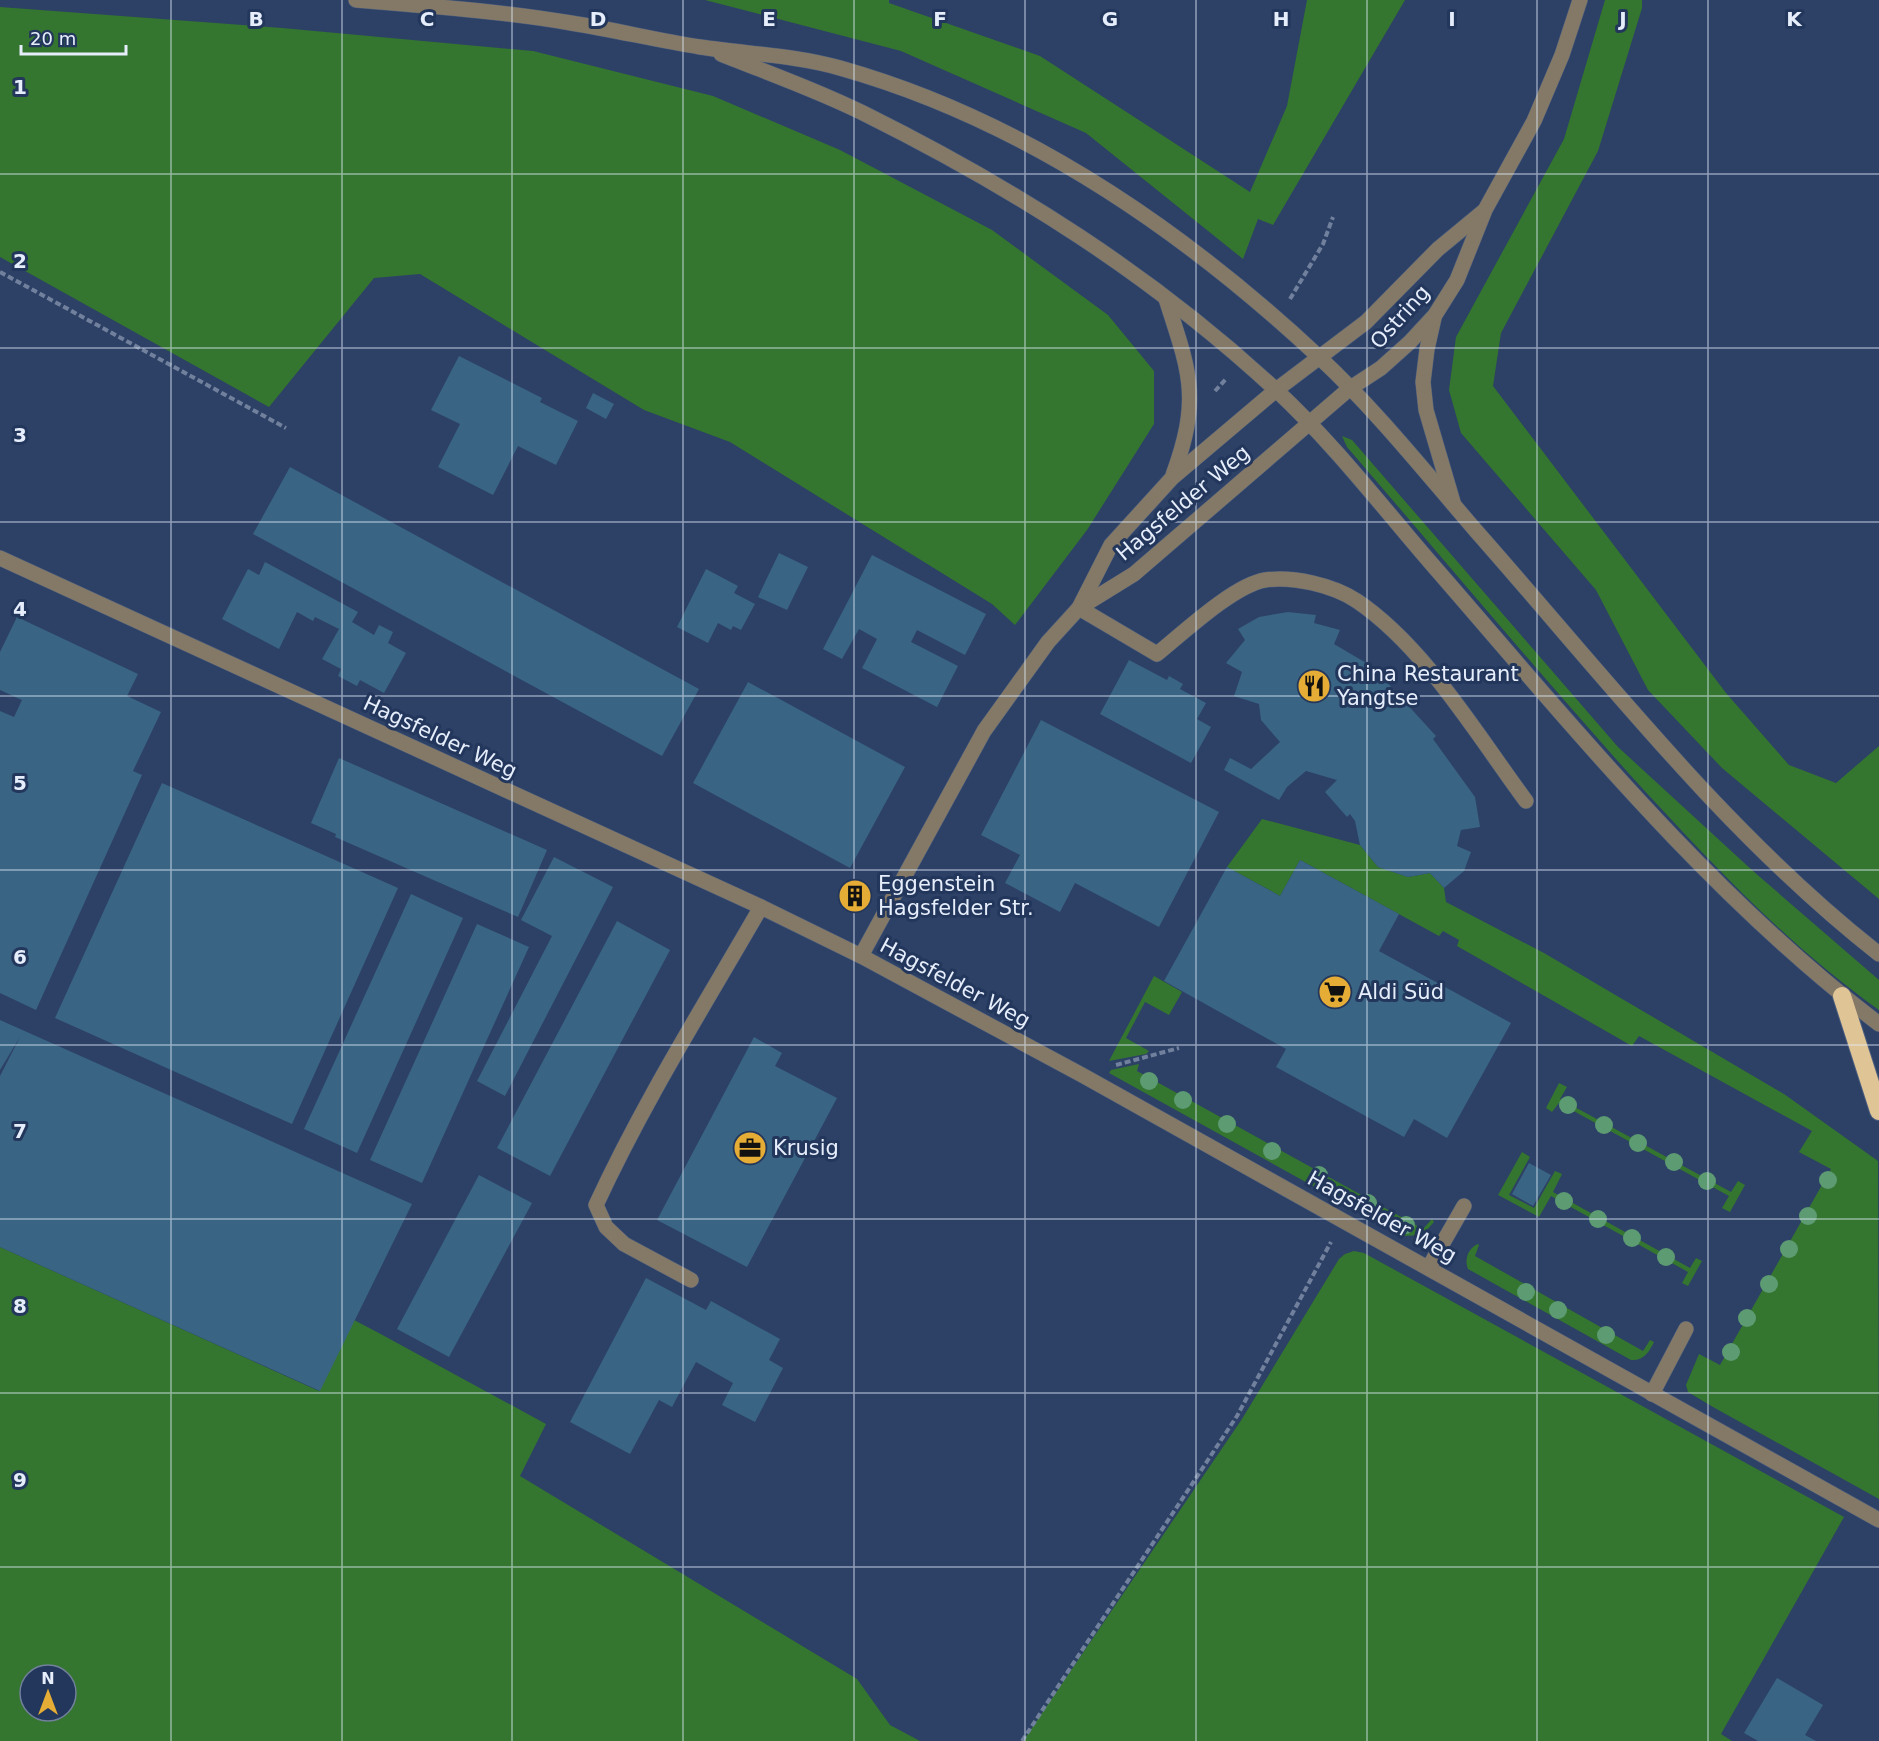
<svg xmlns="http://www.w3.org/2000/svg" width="1879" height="1741" viewBox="0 0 1879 1741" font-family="'DejaVu Sans',sans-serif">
<rect width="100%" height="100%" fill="#2d4166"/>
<g fill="#34752f" fill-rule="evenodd">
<path d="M705,0H889V3L1040,56L1250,192L1287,106L1307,0H1405L1273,225L1258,219L1243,259L1086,133L901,51Z"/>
<path d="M1605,0H1642V8L1598,151L1501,333L1493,386L1726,693L1789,765L1836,783L1879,746V899L1722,768L1648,690L1596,590L1461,433L1449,390L1456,337L1564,139Z"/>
<path d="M0,7L282,28L533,51L713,96L840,150L992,230L1108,315L1154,371V424L1087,530L1015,625L992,604L730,442L644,410L420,274L374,278L269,407L0,257Z"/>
<path d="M1342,436L1352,440L1618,747L1753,871L1879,980V1010C1787,945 1708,860 1632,777C1535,669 1442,557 1347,447Z"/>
<path d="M1262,819L1360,845L1378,867L1408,877L1430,873L1444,888L1446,902L1544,953L1784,1094L1878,1161L1879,1499L1713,1407L1688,1392L1686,1385L1699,1354L1720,1365L1831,1169L1799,1152L1812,1131L1639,1036L1632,1046L1457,946L1459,940L1443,931L1439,936L1300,860L1280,896L1227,867Z"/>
<path d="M1154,976L1182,992L1169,1015L1145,1002L1126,1038L1149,1051L1146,1054L1109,1061Z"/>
<path d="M1139,1064L1137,1071L1423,1229L1432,1219L1434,1222L1422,1235L1403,1236L1109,1073L1111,1070Z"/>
<path d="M1559,1083L1567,1087L1560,1099L1731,1192L1738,1181L1745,1185L1730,1212L1722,1208L1729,1196L1559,1103L1552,1112L1546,1108Z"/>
<path d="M1522,1152L1530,1157L1509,1195L1534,1208L1555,1171L1562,1174L1553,1192L1690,1268L1696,1258L1702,1261L1688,1286L1682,1283L1688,1272L1551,1196L1539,1217L1498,1195Z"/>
<path d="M1478,1244L1479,1245L1475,1256L1643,1351L1650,1340L1654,1342C1649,1352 1644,1361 1631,1360L1468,1269C1464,1260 1468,1248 1478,1244Z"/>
<path d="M0,1247L319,1391L354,1320L377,1332L546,1424L520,1476L857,1679L890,1725L920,1741H0ZM30,1675H66V1711H30Z"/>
<path d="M1354,1251L1364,1253L1844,1517L1721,1734L1732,1741H1023L1242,1419L1339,1259L1345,1254Z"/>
</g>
<g fill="#396483">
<path d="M459,356L542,398L540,402L578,421L556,465L518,446L493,495L438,467L460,424L431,410Z"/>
<path d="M593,393L614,404L606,419L586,408Z"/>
<path d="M290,467L699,689L662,756L253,534Z"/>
<path d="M779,553L808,567L787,610L758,597Z"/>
<path d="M872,555L986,614L965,655L917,630L911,642L958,666L937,707L862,668L877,639L859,629L842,659L823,649Z"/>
<path d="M265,562L358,612L352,622L374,635L379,625L393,632L388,643L406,653L384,693L360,680L357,686L338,676L341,669L322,659L339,629L315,617L313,621L297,612L279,649L222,619L248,569L259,575Z"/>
<path d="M706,569L738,586L734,593L755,604L741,630L733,626L731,630L718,623L708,643L677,627Z"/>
<path d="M1288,612L1316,615L1314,623L1340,630L1334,644L1373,667L1436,736L1433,739L1475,797L1480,827L1461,830L1457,846L1471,852L1464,871L1444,888L1430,873L1408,877L1378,867L1360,845L1355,821L1350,814L1347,817L1325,792L1337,780L1306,771L1287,787L1279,800L1224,770L1230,758L1251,769L1280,742L1261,720L1259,704L1234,696L1242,672L1226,663L1245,640L1238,629L1259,617Z"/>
<path d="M17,617L138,674L127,696L161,712L133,771L142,775L36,1010L0,993V711L14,717L22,700L0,690V652Z"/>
<path d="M1129,660L1167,680L1169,676L1183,684L1180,689L1206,703L1197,719L1211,727L1191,763L1100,714Z"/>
<path d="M748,682L905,767L850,868L693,783Z"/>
<path d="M1041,720L1219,812L1159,927L1075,883L1060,912L1005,883L1020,855L981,835Z"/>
<path d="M339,758L547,850L518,917L335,837L336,834L311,823Z"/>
<path d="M162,783L398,888L292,1124L55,1018Z"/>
<path d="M554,857L613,887L505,1096L477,1081L552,936L521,920Z"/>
<path d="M1300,860L1399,914L1379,951L1511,1023L1447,1138L1414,1119L1404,1137L1276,1067L1286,1049L1164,981L1227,867L1280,896Z"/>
<path d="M854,886L864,892L856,905L846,900Z"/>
<path d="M411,894L463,918L357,1153L304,1129Z"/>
<path d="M617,921L670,950L550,1176L497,1148Z"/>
<path d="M477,924L529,947L422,1183L370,1160Z"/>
<path d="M0,1020L412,1204L320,1391L0,1247V1076L20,1037L0,1070Z"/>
<path d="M754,1037L782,1053L775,1066L837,1098L747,1267L657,1220Z"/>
<path d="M1529,1163L1551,1175L1533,1206L1512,1194Z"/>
<path d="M479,1175L532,1203L449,1357L397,1329Z"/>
<path d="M646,1278L706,1310L711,1301L780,1339L769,1360L783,1368L755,1422L722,1405L733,1383L696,1362L672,1407L659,1400L630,1454L570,1422Z"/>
<path d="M1777,1678L1823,1705L1805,1735L1816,1741H1758L1744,1733Z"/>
</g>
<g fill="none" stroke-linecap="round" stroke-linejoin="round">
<defs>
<g id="minor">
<path d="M356,0C427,6 500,11 571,23C614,30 657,40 700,47C747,54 795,55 840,68C1021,119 1182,229 1319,357C1376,410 1426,473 1477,532C1605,677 1726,834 1879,954"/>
<path d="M721,54C768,73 817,90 863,113C1014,188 1152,275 1276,390C1332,442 1380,504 1430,562C1571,724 1707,893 1879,1024"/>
<path d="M1166,299C1190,373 1201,398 1173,475"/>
<path d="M1434,318L1427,349L1423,382L1426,410L1453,502"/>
<path d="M0,558L761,907L861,956L1082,1075L1879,1520"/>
<path d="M1079,608L1157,654C1183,633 1234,585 1265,580C1293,576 1333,585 1357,601C1425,647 1477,735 1526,801"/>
<path d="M1079,608L1111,545L1172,478L1276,390L1366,322L1438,249L1484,211"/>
<path d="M861,956L984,731L1048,642L1079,608L1134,574L1349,389L1381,368L1410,342L1435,315L1457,280L1485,210L1534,121L1562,55L1580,0"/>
<path d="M1429,1267L1464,1206"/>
<path d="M691,1280L624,1244L606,1227L596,1205C644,1101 704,1006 761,907"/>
<path d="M1652,1394L1686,1329"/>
</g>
<path id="highway" d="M1842,996L1879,1111"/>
</defs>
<use href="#minor" stroke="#4b5d7e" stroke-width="16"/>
<use href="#highway" stroke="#4b5d7e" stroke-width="20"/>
<g stroke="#71819d" stroke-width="4" stroke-dasharray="6 3" stroke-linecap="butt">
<path d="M0,272L286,428"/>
<path d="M1290,299L1323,244L1333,217"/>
<path d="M1215,391L1226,379"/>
<path d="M1116,1065L1179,1048"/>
<path d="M1022,1741L1237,1416L1331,1242"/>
</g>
<use href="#minor" stroke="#847966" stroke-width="15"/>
<use href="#highway" stroke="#dfc495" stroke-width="18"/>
</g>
<g fill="#5d9b72">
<circle cx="1149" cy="1081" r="9"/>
<circle cx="1183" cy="1100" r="9"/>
<circle cx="1568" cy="1105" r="9"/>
<circle cx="1227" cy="1124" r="9"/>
<circle cx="1604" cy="1125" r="9"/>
<circle cx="1638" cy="1143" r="9"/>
<circle cx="1272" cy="1151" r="9"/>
<circle cx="1674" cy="1162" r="9"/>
<circle cx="1319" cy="1175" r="9"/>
<circle cx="1828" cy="1180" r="9"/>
<circle cx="1707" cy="1181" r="9"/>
<circle cx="1564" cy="1201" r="9"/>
<circle cx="1368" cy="1203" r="9"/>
<circle cx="1808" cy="1216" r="9"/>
<circle cx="1598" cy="1219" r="9"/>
<circle cx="1406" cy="1225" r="9"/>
<circle cx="1632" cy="1238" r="9"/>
<circle cx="1789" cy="1249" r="9"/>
<circle cx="1666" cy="1257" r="9"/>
<circle cx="1769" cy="1284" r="9"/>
<circle cx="1526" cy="1292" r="9"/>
<circle cx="1558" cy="1310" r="9"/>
<circle cx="1747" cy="1318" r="9"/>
<circle cx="1606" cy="1335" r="9"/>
<circle cx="1731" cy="1352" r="9"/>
</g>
<path fill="none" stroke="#e6eefc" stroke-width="1.5" stroke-opacity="0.55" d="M171,0V1741M342,0V1741M512,0V1741M683,0V1741M854,0V1741M1025,0V1741M1196,0V1741M1367,0V1741M1537,0V1741M1708,0V1741M0,174H1879M0,348H1879M0,522H1879M0,696H1879M0,870H1879M0,1045H1879M0,1219H1879M0,1393H1879M0,1567H1879"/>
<defs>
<symbol id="restaurant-disc" viewBox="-11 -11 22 22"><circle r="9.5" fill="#e5ad35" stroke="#23365b"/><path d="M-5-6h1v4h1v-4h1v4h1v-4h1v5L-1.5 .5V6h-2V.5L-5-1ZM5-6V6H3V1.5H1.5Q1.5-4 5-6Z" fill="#111"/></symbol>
<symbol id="building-disc" viewBox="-11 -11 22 22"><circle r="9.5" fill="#e5ad35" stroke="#23365b"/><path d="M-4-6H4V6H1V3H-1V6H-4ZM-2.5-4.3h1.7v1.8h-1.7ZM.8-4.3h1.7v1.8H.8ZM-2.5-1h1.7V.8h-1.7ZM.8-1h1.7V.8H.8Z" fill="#111"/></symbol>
<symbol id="supermarket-disc" viewBox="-11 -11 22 22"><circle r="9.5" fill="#e5ad35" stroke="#23365b"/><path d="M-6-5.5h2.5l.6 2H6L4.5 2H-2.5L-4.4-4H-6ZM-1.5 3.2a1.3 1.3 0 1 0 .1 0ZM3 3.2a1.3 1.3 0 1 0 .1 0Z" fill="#111"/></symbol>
<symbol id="office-disc" viewBox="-11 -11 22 22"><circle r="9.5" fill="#e5ad35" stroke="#23365b"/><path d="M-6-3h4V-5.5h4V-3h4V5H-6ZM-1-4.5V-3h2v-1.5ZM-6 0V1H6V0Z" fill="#111"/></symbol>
</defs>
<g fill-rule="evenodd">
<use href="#restaurant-disc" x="1295" y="667" width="38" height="38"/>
<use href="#building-disc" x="836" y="877" width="38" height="38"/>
<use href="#supermarket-disc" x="1316" y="973" width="38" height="38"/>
<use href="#office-disc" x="731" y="1129" width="38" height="38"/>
</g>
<g text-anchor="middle" stroke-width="6" stroke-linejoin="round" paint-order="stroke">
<g font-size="21" fill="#e6eefc" stroke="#23365b">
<text transform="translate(1400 317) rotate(-48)" y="7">Ostring</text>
<text transform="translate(1183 503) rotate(-40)" y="7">Hagsfelder Weg</text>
<text transform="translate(440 737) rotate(25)" y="7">Hagsfelder Weg</text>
<text transform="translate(955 983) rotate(28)" y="7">Hagsfelder Weg</text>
<text transform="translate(1382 1217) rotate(29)" y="7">Hagsfelder Weg</text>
</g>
<g font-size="21" fill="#e6eefc" stroke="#23365b" text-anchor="start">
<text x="1337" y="681">China Restaurant<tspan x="1337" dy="24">Yangtse</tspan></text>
<text x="878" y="891">Eggenstein<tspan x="878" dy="24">Hagsfelder Str.</tspan></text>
<text x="1358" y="999">Aldi Süd</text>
<text x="773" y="1155">Krusig</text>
</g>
</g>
<g font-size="20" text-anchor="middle" font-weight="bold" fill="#e6eefc" stroke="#23365b" stroke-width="6" stroke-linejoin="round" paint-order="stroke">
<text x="256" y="26">B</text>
<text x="427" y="26">C</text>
<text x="598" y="26">D</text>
<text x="769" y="26">E</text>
<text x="940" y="26">F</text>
<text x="1110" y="26">G</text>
<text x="1281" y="26">H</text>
<text x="1452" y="26">I</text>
<text x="1623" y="26">J</text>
<text x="1794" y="26">K</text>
<text x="20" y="94">1</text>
<text x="20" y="268">2</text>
<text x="20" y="442">3</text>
<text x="20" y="616">4</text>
<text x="20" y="790">5</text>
<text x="20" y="964">6</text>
<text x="20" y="1138">7</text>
<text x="20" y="1313">8</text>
<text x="20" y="1487">9</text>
</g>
<g transform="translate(48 1693)"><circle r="28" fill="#23365b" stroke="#71809b" stroke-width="1.5"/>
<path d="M0-4.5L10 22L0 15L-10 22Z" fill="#e5ad35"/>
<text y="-9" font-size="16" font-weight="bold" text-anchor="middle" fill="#e6eefc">N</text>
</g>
<path d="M21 45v9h105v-9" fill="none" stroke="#e6eefc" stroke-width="3"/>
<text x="30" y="45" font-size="18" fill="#e6eefc" stroke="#23365b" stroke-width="4.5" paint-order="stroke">20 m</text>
</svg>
